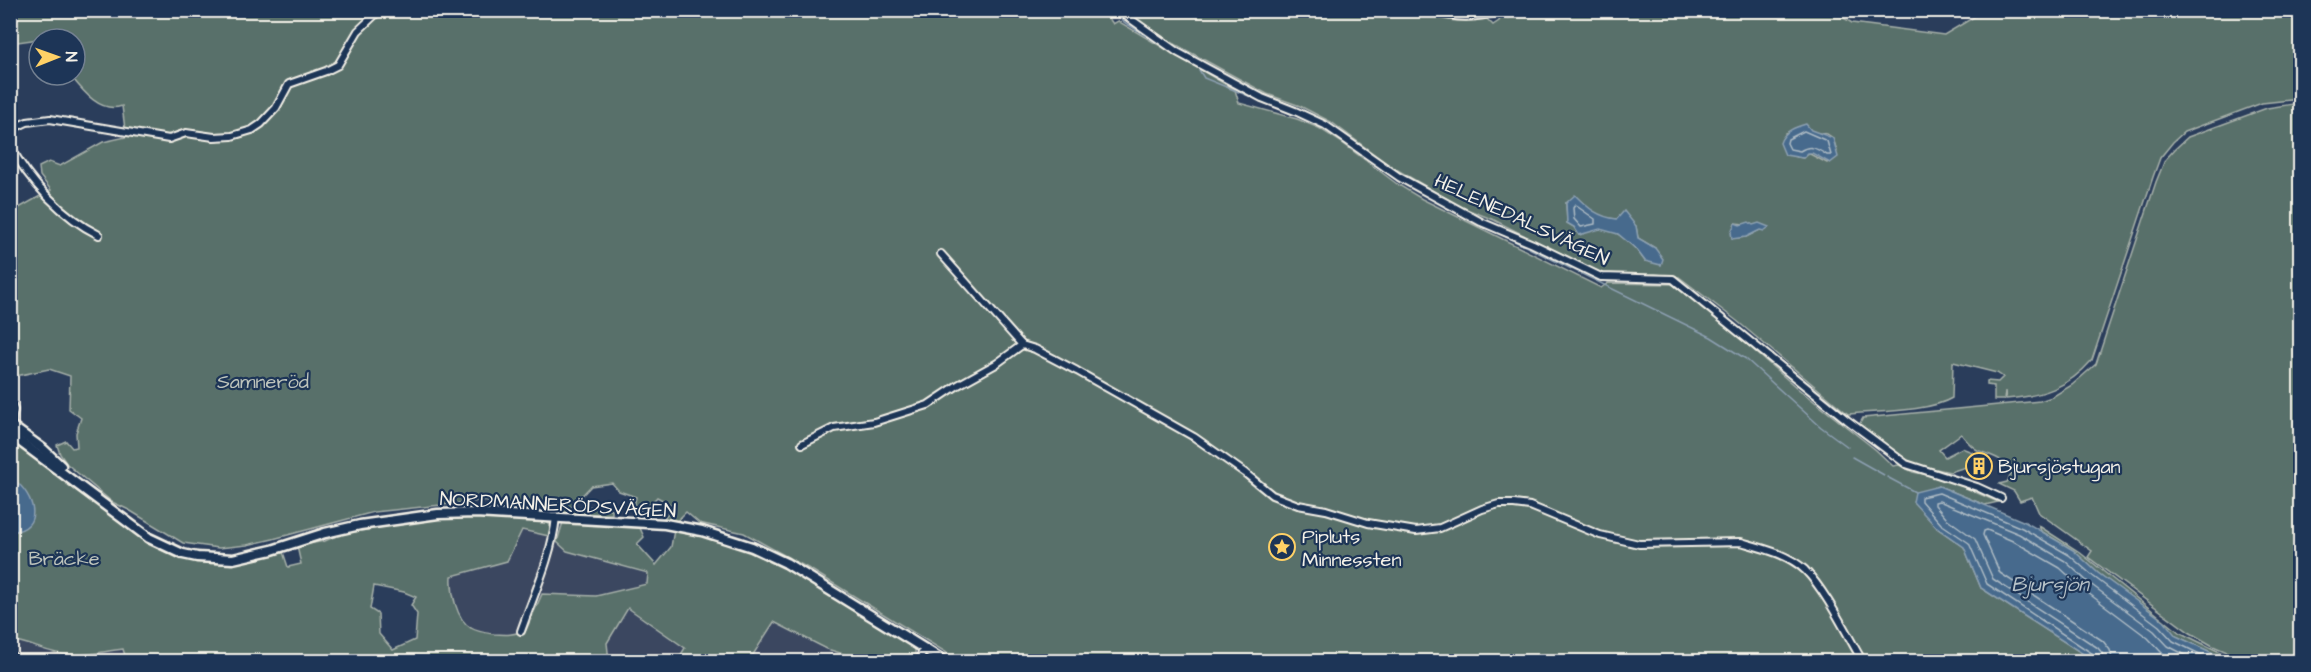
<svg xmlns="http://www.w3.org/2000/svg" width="2311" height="672" viewBox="0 0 2311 672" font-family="'Architects Daughter',sans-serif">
<rect width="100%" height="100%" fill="#2a3d5b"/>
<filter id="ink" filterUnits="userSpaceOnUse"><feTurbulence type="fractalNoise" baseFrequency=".0167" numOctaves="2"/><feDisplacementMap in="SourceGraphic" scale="12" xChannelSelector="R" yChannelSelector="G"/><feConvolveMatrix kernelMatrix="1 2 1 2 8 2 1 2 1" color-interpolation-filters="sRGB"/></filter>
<g filter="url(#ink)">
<g fill="#3a4760">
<path d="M522,530L549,536L567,551L649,574L647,584L596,596L542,594L526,630L512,636L481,632L469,628L458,610L451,593L452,576L507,561Z"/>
<path d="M628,608L685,648L677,661H609L607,643Z"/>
<path d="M774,622L827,649L866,661L749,662Z"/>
<path d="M11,640L28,642L42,649L70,655L123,649L127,661L11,662Z"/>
</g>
<g fill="#596f6a" stroke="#a6b0a9" stroke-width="1.5" fill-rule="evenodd">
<path d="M1419,10C1442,22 1463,23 1487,19L1493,25L1499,21L1501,16L1509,18L1517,10H1831L1852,23L1944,35L1984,11H2300V99L2262,103L2184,132L2173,142L2160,158L2153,177L2092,360C2068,388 2042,396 2006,399L2005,391L2004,400H1994V386L1987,385V381L1998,382L2003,377L1997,373L1953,362L1952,398C1929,412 1876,411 1848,414L1737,321L1679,277L1655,274L1621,277L1607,275L1586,267L1494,220L1459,206L1389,165L1331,122L1300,106L1267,94L1173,43L1122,11ZM1793,130L1827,134L1833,138L1837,151L1827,163L1808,153L1803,158L1792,156L1785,133ZM1566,203L1592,211L1604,218L1617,219L1636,226L1638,238L1655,248L1645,261C1635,247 1617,227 1598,229C1592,230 1585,233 1579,235L1574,227L1567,223ZM1735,223L1753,225L1760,230L1746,237L1737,238Z"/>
<path d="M11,11H1104L1113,24L1118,21L1235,90L1239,103L1297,119L1319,128L1341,142L1397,184L1422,199L1601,288L1608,283L1672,284L1712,314L1797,388L1876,450L1893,466L1899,465L1913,472L1943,478L1998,502L1985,505L1939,486L1937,528L1964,547L1981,588L2094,661L987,662L983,658L981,661H960L813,571L744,533L699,523L686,512L677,521L664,518L674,506L657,497C651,504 642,513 633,511L636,497L619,491L612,483L591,486L571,507L578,510L584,506L612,509V514H568L550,507L480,501L374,512L273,539L247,545L219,548L183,543L129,510L112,502L67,464L60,454L57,445L66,441L72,448L77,447L76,433L81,418L69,409L70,376L49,369L11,377L10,213L51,190L40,176L39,167L49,162L60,166L103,142L126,137L122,106C100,114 82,90 70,75H75V39H61L65,31L60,36L11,43Z"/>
<path d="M2300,103V661H2248L2213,646L2189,632L2088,557L2092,551L2039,513L2032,497L2020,501L2014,491L1999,484L2007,482L2013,471C2001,458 1995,457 1979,451C1972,448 1966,440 1961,434L1939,450L1945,457L1962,448L1972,452L1969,466L1950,472L1918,465L1901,457L1859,425L1863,418L2040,401L2052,397L2072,385L2096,364L2156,182L2165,160L2175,149L2188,137L2267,108Z"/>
<path d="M19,445L155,547L199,560L283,552L288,567L301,564L297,546L325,541L338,535L424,520L482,517L546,521L551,526L549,536L522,530L507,561L452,576C451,592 456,619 471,628C477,632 486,633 494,634C507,635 514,635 526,630L542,594L596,596L647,584L648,573L567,551L557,542L563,522L640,528L644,537L637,544L656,565L671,547L674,530C764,543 839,601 915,648V656L912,661H866L827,649L774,622L749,661H677L685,648L628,608L607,643L609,661L127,662L123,649C105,651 88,656 70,655C49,654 31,643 11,640L10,453L15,447ZM374,586L404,592L416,597L411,605L417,614L415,640L393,650L379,634L378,614L370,609Z"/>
<path d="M2039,526L2078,551L2179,632L2238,661H2230L2176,636L2163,621L2098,573L2073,550L2041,531Z"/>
</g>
<g fill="#466a8d" stroke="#8ca0b1" stroke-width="1.5">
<path d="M1806,124L1811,130L1833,138L1838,157L1830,163L1812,153H1808L1803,158L1785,155L1780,143C1784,131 1795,127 1806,124Z"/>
<path d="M1575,195C1588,208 1598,217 1617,219L1624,211L1636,226L1638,238L1655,248L1663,259L1661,265L1645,261L1636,249L1618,234L1600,229L1579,235L1574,227L1567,223L1566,203Z"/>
<path d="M1749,222L1753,225L1759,223L1769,227L1764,231L1760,230L1746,237L1732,239L1731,232L1735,223L1740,225Z"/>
<path d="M14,480C34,494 45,529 11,532V483Z"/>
<path d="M1939,486L2025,522L2073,550L2098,573L2164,621L2176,636L2230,661H2094L1981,588L1964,547L1937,528L1913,502L1915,492Z"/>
</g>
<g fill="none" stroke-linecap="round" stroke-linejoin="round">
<g stroke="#aebbc4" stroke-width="1.5">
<path d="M1804,131L1827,141L1831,155H1827C1817,149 1811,144 1800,151L1790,149L1787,143L1788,139Z"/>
<path d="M1575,205L1595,219V224L1581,227L1574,219L1573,208Z"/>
<path d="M2096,662L2093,654L1987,584L1969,543L1941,524L1921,501V497L1939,493L2022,528L2069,555L2094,577L2159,626L2173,641L2216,662"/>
<path d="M2104,662L2102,653L2098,648L1993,579L1975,539L1946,518L1935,505V502L1939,501L2019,534L2065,561L2089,583L2154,631L2168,646L2199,662"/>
<path d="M2113,662L2110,650L2103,641L2000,573L1983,535L1984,531L1987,530L2015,542L2060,568L2084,590L2148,638L2162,653L2178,662"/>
</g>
<g stroke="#8ca0b1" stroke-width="1.5">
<path d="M1110,10L1124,22L1164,47"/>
<path d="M1189,62L1198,68L1204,78L1301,117"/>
<path d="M1358,152L1396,179L1467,218"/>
<path d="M1498,233L1711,337L1746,359L1821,427L1848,447"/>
<path d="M1852,457L1884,475"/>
<path d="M1887,477L1915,492"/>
</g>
<defs>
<g id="minor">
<path d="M1118,10L1177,52L1262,98L1295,111L1325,125L1399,177L1481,222L1533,244L1601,277L1673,279L1847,420L1906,464L1977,487L2001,498"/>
<path d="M1429,10C1455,19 1477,19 1503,10"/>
<path d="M10,130L27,122L50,119L169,139L186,133L214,137L232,136L252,130L261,124L276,108L289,84L326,71L338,65L358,31L380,10"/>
<path d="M10,145C28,181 64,218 99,235"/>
<path d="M941,254L1022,345L1035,349L1077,371L1194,437L1245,473L1272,495L1298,505L1326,510L1368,523L1416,531L1440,528L1482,509L1499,504H1514L1530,506L1600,535L1639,544L1741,542C1762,548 1788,554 1805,570C1826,591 1847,635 1863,662"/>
<path d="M10,399L14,410L11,428"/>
<path d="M802,444L834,428L874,422L928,405L958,385L996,364L1022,345"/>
<path d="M521,631C534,594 552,556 556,517"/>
<path d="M10,653L18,662"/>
<path d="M917,662L925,648"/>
</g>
<g id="major">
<path d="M10,425L43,449L61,466"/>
<path d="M10,434L149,538L183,554L197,557L233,559L272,550L325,533L360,525L438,514L476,513L665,524L702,531L752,547L786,563L946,662"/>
</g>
</defs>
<use href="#minor" stroke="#f4f1e8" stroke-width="10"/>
<use href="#major" stroke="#f4f1e8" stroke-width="13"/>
<use href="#minor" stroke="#1d3557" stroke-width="6"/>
<use href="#major" stroke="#1d3557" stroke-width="8"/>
</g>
</g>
<defs>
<symbol id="building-ring" viewBox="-11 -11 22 22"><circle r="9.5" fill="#1d3557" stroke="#ffd166" stroke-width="1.5"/><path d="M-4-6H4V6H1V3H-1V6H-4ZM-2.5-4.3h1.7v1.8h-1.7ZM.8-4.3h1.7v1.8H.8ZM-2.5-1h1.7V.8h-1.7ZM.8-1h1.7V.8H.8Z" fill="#ffd166"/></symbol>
<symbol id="sight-ring" viewBox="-11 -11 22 22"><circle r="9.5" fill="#1d3557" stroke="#ffd166" stroke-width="1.5"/><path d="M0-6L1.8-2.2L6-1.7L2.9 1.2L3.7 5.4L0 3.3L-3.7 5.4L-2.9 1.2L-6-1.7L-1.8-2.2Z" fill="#ffd166"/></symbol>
</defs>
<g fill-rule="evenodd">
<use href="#building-ring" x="1964" y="451" width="30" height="30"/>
<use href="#sight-ring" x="1267" y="532" width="30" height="30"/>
</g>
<g text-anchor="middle" stroke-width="4.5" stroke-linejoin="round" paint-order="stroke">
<g font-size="20" fill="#f4f1e8" stroke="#1d3557">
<text transform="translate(1522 219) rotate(25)" y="7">HELENEDALSVÄGEN</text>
<text transform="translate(558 504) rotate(3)" y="7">NORDMANNERÖDSVÄGEN</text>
</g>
<g font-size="20" fill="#bec4bc" stroke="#1d3557">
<text x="263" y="388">Samneröd</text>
<text x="64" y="565">Bräcke</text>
</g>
<g font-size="20" fill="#f4f1e8" stroke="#1d3557" text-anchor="start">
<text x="1998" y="473">Bjursjöstugan</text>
<text x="1302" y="543">Pipluts<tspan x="1302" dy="23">Minnessten</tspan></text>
</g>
<g font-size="21" font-style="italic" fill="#b7c2c8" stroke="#1d3557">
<text x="2050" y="591">Bjursjön</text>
</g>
</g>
<rect width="2311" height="672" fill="none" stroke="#1d3557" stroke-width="36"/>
<rect x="18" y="18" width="2275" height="636" fill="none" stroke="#f4f1e8" stroke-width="2" filter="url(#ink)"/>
<g transform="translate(57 57) rotate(89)"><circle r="28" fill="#1d3557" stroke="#738091" stroke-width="1.5"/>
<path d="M0-4.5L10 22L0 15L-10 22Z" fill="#ffd166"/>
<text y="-9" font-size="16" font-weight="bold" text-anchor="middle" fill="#f4f1e8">N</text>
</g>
</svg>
